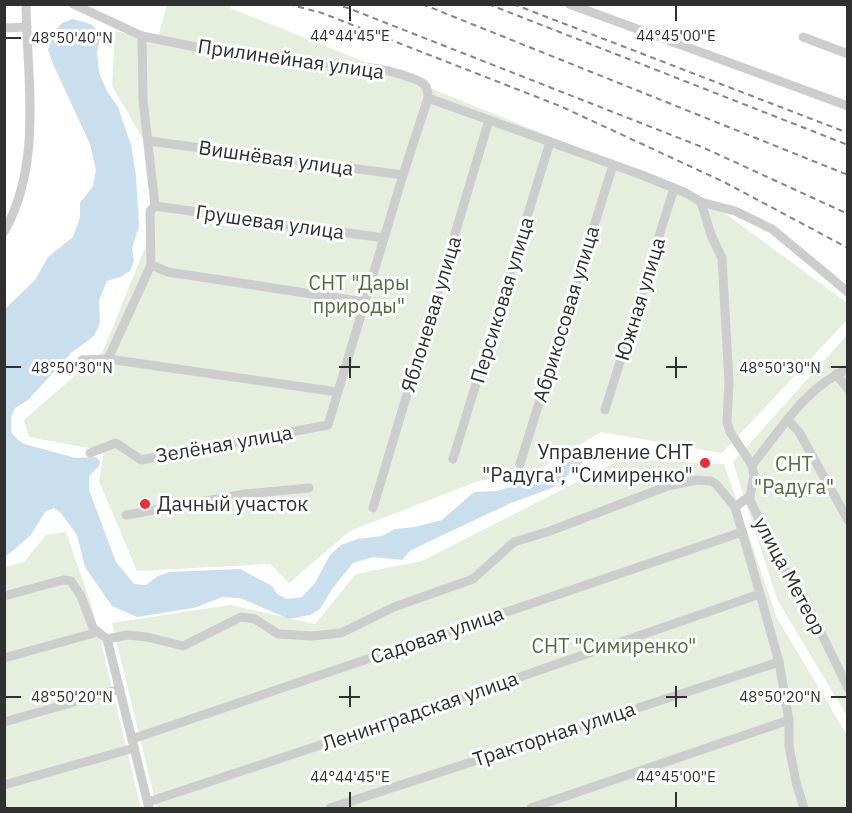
<svg xmlns="http://www.w3.org/2000/svg" width="852" height="813" viewBox="0 0 852 813" font-family="'IBM Plex Sans',sans-serif">
<rect width="100%" height="100%" fill="#fff"/>
<g fill="#e6eede">
<path d="M167,5H231L230,8L704,198L847,303V320L722,453L601,432L535,472L478,481L350,531L289,583L270,564L137,571L99,481L104,451L29,437L24,420L103,351L147,243L152,205L145,142L112,86L115,31L157,41Z"/>
<path d="M847,335V716L777,599L733,462Z"/>
<path d="M622,459L724,464L777,618L847,735V808H157L112,623L230,605L315,624L356,574L422,561Z"/>
<path d="M66,532L93,610L141,808H5V567L24,562L46,535Z"/>
</g>
<path fill="#c9dfee" d="M72,19L91,24L101,34L97,52L99,73L107,91L118,107L131,145L136,176L139,226L132,248L134,260L130,271L120,277L107,281L99,300L100,323L94,336L71,353L28,400L15,408L11,417V432L18,440L24,444L76,458L96,457L100,461L99,466L89,476V490L116,562L134,584L146,585L158,576L169,572L240,569L272,586L277,594L287,599L302,597L315,583L330,555L341,545L358,539L382,536L395,529L415,527L442,520L474,492L497,491L520,484H534L548,477L590,447L601,449L614,454L602,459H587L552,488L511,503L430,541L410,551L402,560L374,557L353,563L332,589L320,609L310,615L289,619L240,598L223,597L193,608L137,617L112,606L85,567L77,535L61,513L54,508L45,512L30,536L5,557V309L35,280L48,257L73,237L80,217V203L93,186L96,170L90,144L53,64L48,50L53,33L62,23Z"/>
<g fill="none" stroke-linecap="round" stroke-linejoin="round">
<g stroke="#cdcdcd" stroke-width="9">
<path d="M73,4L142,36L215,51L381,69C392,72 415,77 424,84C428,88 428,93 428,98L642,175L686,193L701,202L735,211L772,229L848,292"/>
<path d="M569,4L848,106"/>
<path d="M4,28L27,27"/>
<path d="M803,37L848,54"/>
<path d="M149,141L403,175"/>
<path d="M701,202L711,235L722,258L729,382L727,422L730,432L752,465"/>
<path d="M155,206L384,238"/>
<path d="M4,232C43,163 27,80 26,4"/>
<path d="M151,265L168,272L365,302"/>
<path d="M108,359L151,265L150,211L155,206L143,100L142,36"/>
<path d="M82,360L108,359L338,392"/>
<path d="M836,374L848,389"/>
<path d="M605,410L674,188"/>
<path d="M788,420L799,432L848,520"/>
<path d="M90,453L116,443L141,460L328,425L403,175L428,98"/>
<path d="M453,459L550,142"/>
<path d="M520,464L613,165"/>
<path d="M750,496V500L775,553L811,612L848,688"/>
<path d="M735,507L750,496L754,476L752,465C780,431 805,387 848,369"/>
<path d="M373,508L489,120"/>
<path d="M126,515L245,494L309,488"/>
<path d="M4,596L63,580L71,581L81,596L93,628L107,639L127,635L147,637L183,646L241,617L255,619L278,634L312,636L341,633L394,607L473,579L514,542L550,531L668,486L697,480L711,481L716,484L735,507L760,594L779,662L789,720V746L796,782L804,808"/>
<path d="M107,639L149,808"/>
<path d="M4,658L98,632"/>
<path d="M4,722L120,689"/>
<path d="M132,739L742,532"/>
<path d="M4,785L134,748"/>
<path d="M148,802L363,731L760,594"/>
<path d="M330,808L779,662"/>
<path d="M531,808L789,720"/>
</g>
<g stroke="#858585" stroke-width="2" stroke-dasharray="6 4.5" stroke-linecap="butt">
<path d="M288,4L322,13L560,106L724,182L848,248"/>
<path d="M333,4L348,8L702,147L848,214"/>
<path d="M422,4L848,175"/>
<path d="M488,4L848,145"/>
<path d="M513,4L848,133"/>
</g>
</g>
<path fill="none" stroke="#303030" stroke-width="2" d="M350,6V21M676,6V21M6,38H21M350,357V378M676,357V378M6,367H21M339,367H360M666,367H687M831,367H846M350,686V707M676,686V707M6,697H21M339,697H360M666,697H687M831,697H846M350,792V807M676,792V807"/>
<g fill="#ef2b37" stroke="#fff" stroke-width="2">
<circle cx="705" cy="463" r="6"/>
<circle cx="145" cy="504" r="6"/>
</g>
<g text-anchor="middle" stroke-width="6" stroke-linejoin="round" paint-order="stroke">
<g font-size="20" fill="#303030" stroke="#fff">
<text transform="translate(291 59) rotate(8)" y="7">Прилинейная улица</text>
<text transform="translate(276 158) rotate(8)" y="7">Вишнёвая улица</text>
<text transform="translate(270 222) rotate(8)" y="7">Грушевая улица</text>
<text transform="translate(640 299) rotate(-73)" y="7">Южная улица</text>
<text transform="translate(502 300) rotate(-73)" y="7">Персиковая улица</text>
<text transform="translate(431 314) rotate(-73)" y="7">Яблоневая улица</text>
<text transform="translate(566 314) rotate(-73)" y="7">Абрикосовая улица</text>
<text transform="translate(224 444) rotate(-10)" y="7">Зелёная улица</text>
<text transform="translate(790 576) rotate(62)" y="7">улица Метеор</text>
<text transform="translate(437 635) rotate(-19)" y="7">Садовая улица</text>
<text transform="translate(420 711) rotate(-19)" y="7">Ленинградская улица</text>
<text transform="translate(554 734) rotate(-18)" y="7">Тракторная улица</text>
</g>
<g font-size="20" fill="#526f3b" stroke="#fff">
<text x="359" y="290">СНТ "Дары<tspan x="359" dy="23">природы"</tspan></text>
<text x="794" y="471">СНТ<tspan x="794" dy="23">"Радуга"</tspan></text>
<text x="614" y="653">СНТ "Симиренко"</text>
</g>
<g font-size="20" fill="#303030" stroke="#fff" text-anchor="end">
<text x="693" y="459">Управление СНТ<tspan x="693" dy="23">"Радуга", "Симиренко"</tspan></text>
<text x="157" y="511" text-anchor="start">Дачный участок</text>
</g>
</g>
<g font-size="15" text-anchor="middle" fill="#303030" stroke="#fff" stroke-width="6" stroke-linejoin="round" paint-order="stroke">
<text x="350" y="41">44°44'45"E</text>
<text x="676" y="41">44°45'00"E</text>
<text x="72" y="43">48°50'40"N</text>
<text x="72" y="373">48°50'30"N</text>
<text x="780" y="373">48°50'30"N</text>
<text x="72" y="702">48°50'20"N</text>
<text x="780" y="702">48°50'20"N</text>
<text x="350" y="782">44°44'45"E</text>
<text x="676" y="782">44°45'00"E</text>
</g>
<rect width="852" height="813" fill="none" stroke="#303030" stroke-width="12"/>
</svg>
